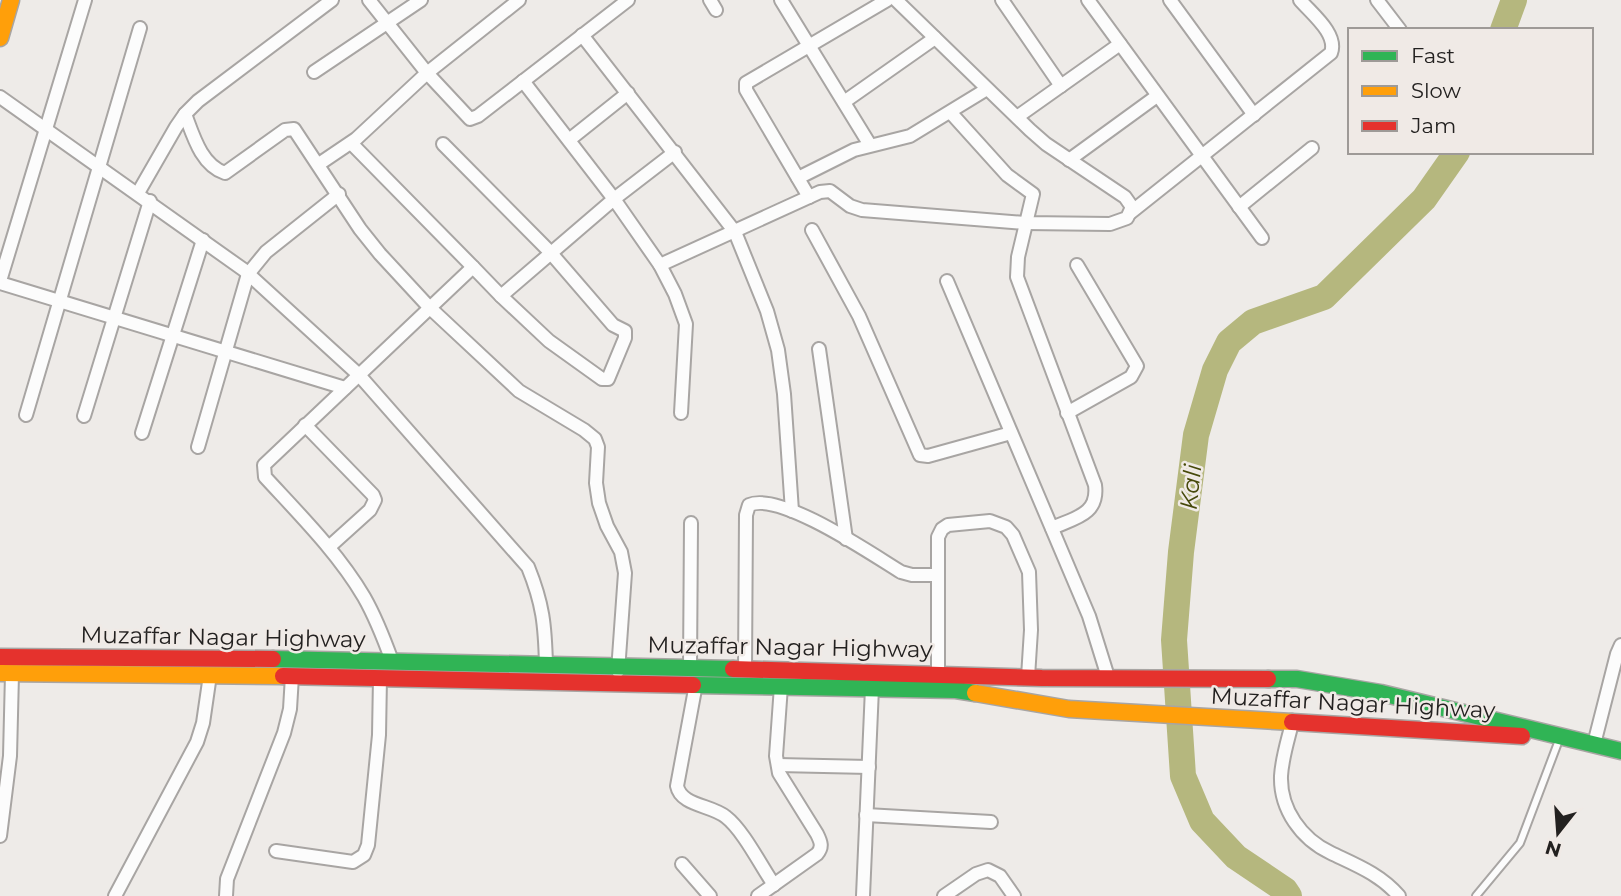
<svg xmlns="http://www.w3.org/2000/svg" width="1621" height="896" viewBox="0 0 1621 896" font-family="Montserrat,sans-serif">
<rect width="100%" height="100%" fill="#eeebe8"/>
<g fill="none" stroke-linecap="round" stroke-linejoin="round">
<g stroke="#b5b77e" stroke-width="26">
<path d="M1503,30L1514,0"/>
<path d="M1289,896L1285,890L1236,857L1202,821L1183,776L1174,640L1181,552L1196,435L1215,370L1229,342L1253,322L1324,297L1424,199L1457,152"/>
</g>
<defs>
<path id="lane" d="M1476,896L1520,843L1559,740"/>
<g id="street">
<path d="M369,0L427,73L470,119L478,116L628,0"/>
<path d="M710,0L716,10"/>
<path d="M781,0L870,145"/>
<path d="M1002,0L1061,86"/>
<path d="M1088,0L1262,238"/>
<path d="M1170,0L1254,115"/>
<path d="M1377,0L1400,30"/>
<path d="M582,35L735,232L767,311L778,350L784,394L792,511"/>
<path d="M314,72L421,0"/>
<path d="M523,81L614,199L675,152"/>
<path d="M0,97L244,270L359,375L528,567C543,604 545,625 546,665"/>
<path d="M844,102L935,38"/>
<path d="M951,113L1007,175L1033,194L1018,257L1017,277L1095,485C1099,515 1074,518 1052,528"/>
<path d="M185,114C193,135 201,165 225,173L285,130L294,129L360,229L380,254L429,307L519,391L584,430L595,439L598,447L596,483L599,503L607,526L621,552L625,573L618,671"/>
<path d="M1017,117L1120,44"/>
<path d="M569,140L628,93"/>
<path d="M351,143L473,267"/>
<path d="M443,144L550,252L613,325L625,331V338L608,379H602L549,341L501,296"/>
<path d="M1069,160L1157,96"/>
<path d="M319,164L356,139L427,73L519,0"/>
<path d="M798,178L854,150L910,136L987,89"/>
<path d="M138,193L176,127L185,114L198,101L332,0"/>
<path d="M809,197L746,90V83L887,0"/>
<path d="M1239,207L1312,148"/>
<path d="M1130,213L1331,53C1338,34 1312,14 1300,0"/>
<path d="M812,230L859,316L920,455L928,456L1011,433"/>
<path d="M660,265L675,294L686,324L681,413"/>
<path d="M0,281L85,0"/>
<path d="M947,281L1089,616L1108,677"/>
<path d="M0,283L345,388"/>
<path d="M819,349L846,539"/>
<path d="M1067,413L1131,377L1137,366L1077,265"/>
<path d="M26,415L140,28"/>
<path d="M84,416L150,201"/>
<path d="M305,425L373,495L375,500L370,510L329,547"/>
<path d="M142,433L203,240"/>
<path d="M198,447L248,274L266,252L339,194"/>
<path d="M392,661C384,639 376,618 364,597C338,553 300,515 265,477L264,465L473,267L501,296L614,199L660,265L820,192L830,191L850,206L862,210L1025,223L1110,224L1127,218L1132,207L1125,197L1046,144L1030,130L896,0"/>
<path d="M690,668L691,523"/>
<path d="M745,669L746,515L749,505C780,491 873,555 901,572L912,575H937"/>
<path d="M938,673V537L942,529L948,525L990,521L1006,527L1013,535L1029,572L1031,630L1028,677"/>
<path d="M696,684L677,786C681,806 712,805 726,817C743,830 761,866 774,885"/>
<path d="M1292,723C1288,740 1282,758 1281,776C1280,809 1301,839 1331,853C1356,865 1380,874 1399,896"/>
<path d="M1594,744L1617,654L1621,645"/>
<path d="M778,765L869,767"/>
<path d="M866,815L991,822"/>
<path d="M0,836L10,756L12,674"/>
<path d="M276,851L353,862L364,855L368,845L379,735L380,678"/>
<path d="M682,864L710,896"/>
<path d="M115,896L197,742L203,723L210,675"/>
<path d="M226,896L227,879L284,733L290,709L292,676"/>
<path d="M758,896L817,854C823,847 821,842 817,834L779,773L776,756L781,686"/>
<path d="M863,896L872,688"/>
<path d="M944,896L976,874L988,870L1000,876L1014,896"/>
</g>
<g id="fast">
<path d="M273,659L733,669"/>
<path d="M1268,679H1297L1381,693L1621,751"/>
<path d="M693,685L956,690L975,693"/>
</g>
<g id="slow">
<path d="M0,38L11,0"/>
<path d="M0,673L283,676"/>
<path d="M975,693L1069,709L1292,722"/>
</g>
<g id="jam">
<path d="M0,657L273,659"/>
<path d="M733,669L1042,678L1268,679"/>
<path d="M283,676L693,685"/>
<path d="M1292,722L1522,736"/>
</g>
</defs>
<use href="#lane" stroke="#a8a5a3" stroke-width="10"/>
<use href="#street" stroke="#a8a5a3" stroke-width="16"/>
<use href="#fast" stroke="#a8a5a3" stroke-width="19"/>
<use href="#slow" stroke="#a8a5a3" stroke-width="19"/>
<use href="#jam" stroke="#a8a5a3" stroke-width="19"/>
<use href="#lane" stroke="#fcfcfc" stroke-width="6"/>
<use href="#street" stroke="#fcfcfc" stroke-width="12"/>
<use href="#fast" stroke="#30b455" stroke-width="16"/>
<use href="#slow" stroke="#ff9f0a" stroke-width="16"/>
<use href="#jam" stroke="#e5322d" stroke-width="16"/>
</g>
<g text-anchor="middle" stroke-width="5" stroke-linejoin="round" paint-order="stroke">
<g font-size="23" fill="#232120" stroke="#f0eae6">
<text transform="translate(223 637) rotate(1)" y="8">Muzaffar Nagar Highway</text>
<text transform="translate(790 647) rotate(1)" y="8">Muzaffar Nagar Highway</text>
<text transform="translate(1353 703) rotate(3)" y="8">Muzaffar Nagar Highway</text>
</g>
<g font-size="24" font-style="italic" fill="#46490a" stroke="#f0eae6">
<text transform="translate(1191 487) rotate(-84)" y="8">Kali</text>
</g>
</g>
<rect x="1348" y="28" width="245" height="126" fill="#f0eae6" stroke="#9e9a97" stroke-width="2"/>
<rect x="1362" y="51" width="35" height="10" fill="#30b455" stroke="#9e9a97" stroke-width="2"/>
<text x="1411" y="63" font-size="21" fill="#232120">Fast</text>
<rect x="1362" y="86" width="35" height="10" fill="#ff9f0a" stroke="#9e9a97" stroke-width="2"/>
<text x="1411" y="98" font-size="21" fill="#232120">Slow</text>
<rect x="1362" y="121" width="35" height="10" fill="#e5322d" stroke="#9e9a97" stroke-width="2"/>
<text x="1411" y="133" font-size="21" fill="#232120">Jam</text>
<g transform="translate(1558 833) rotate(197)" stroke="#f0eae6" stroke-width="5" paint-order="stroke">
<path d="M0-5L12 26L0 18L-12 26Z" fill="#232120"/>
<text y="-10" font-size="19" font-weight="bold" text-anchor="middle" fill="#232120">N</text>
</g>
</svg>
